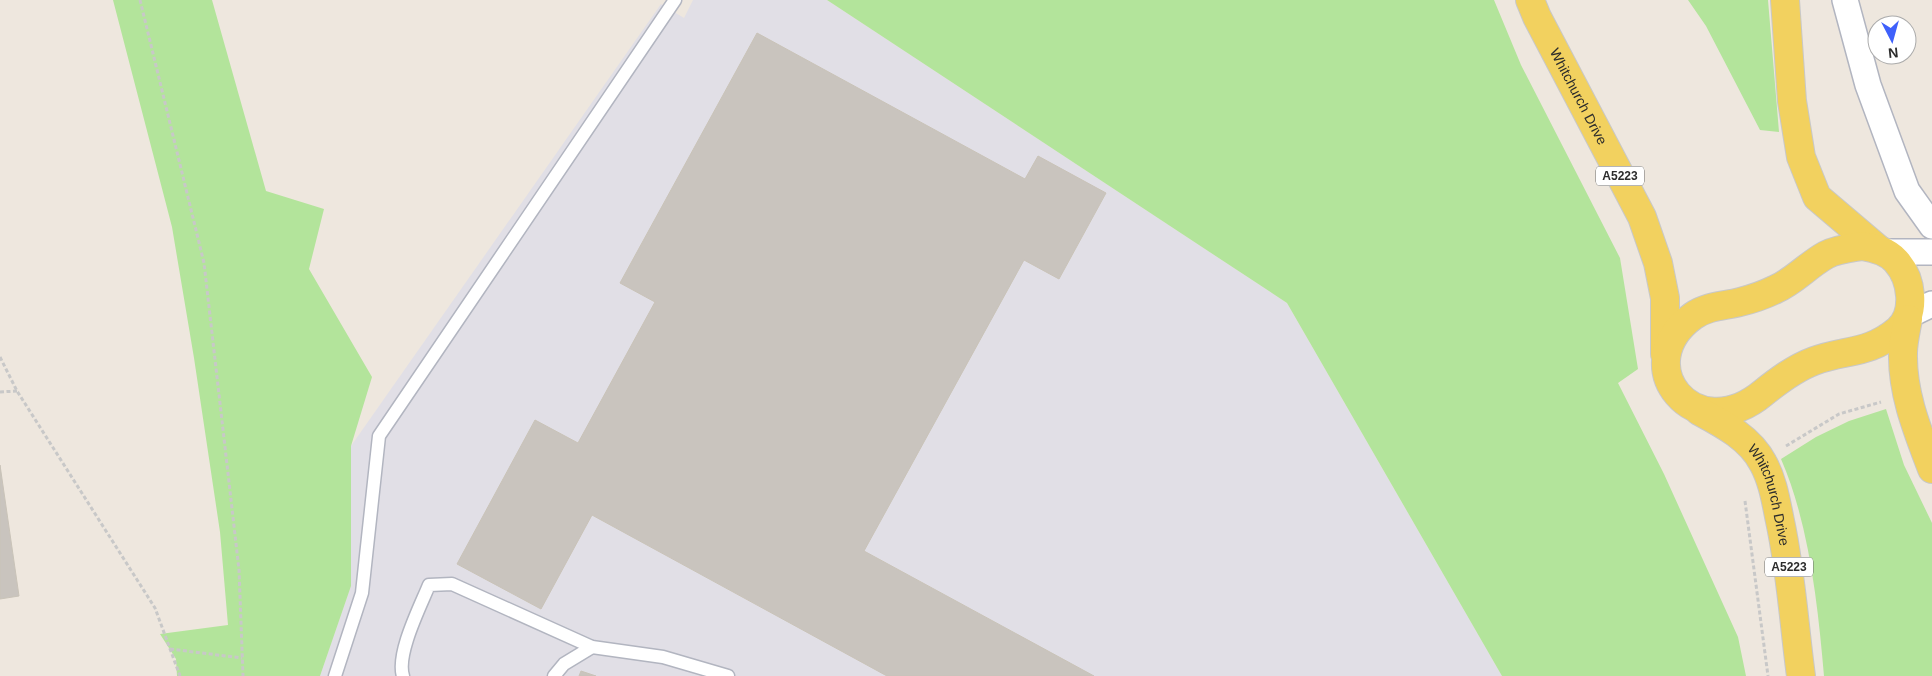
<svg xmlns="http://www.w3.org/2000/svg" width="1932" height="676" viewBox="0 0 1932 676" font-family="Arial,sans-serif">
<rect width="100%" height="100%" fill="#eee7de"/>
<path fill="#e1dfe6" d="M693,0H827L1287,303L1502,676H320L351,586V446L661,4L684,18Z"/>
<g fill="#b3e49b">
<path d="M113,0H212L266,191L324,209L309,269L372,377L351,446V586L320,676H177L176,659L160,634L228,625L220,532L194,358L172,227Z"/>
<path d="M827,0H1494L1521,65L1620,258L1638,369L1618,383L1664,474L1738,637L1746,676H1502L1287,303Z"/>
<path d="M1688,0H1768L1779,132L1760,130L1706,26Z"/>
<path d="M1886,409L1904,465L1932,523V676H1824C1818,606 1809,523 1781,459L1816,437L1849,421Z"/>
</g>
<g fill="#c9c4be" stroke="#c9c3b8">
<path d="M757,33L1025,179L1038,156L1106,193L1059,279L1024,260L864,551L1094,676H887L592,515L541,609L457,564L535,420L578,443L655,302L620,283Z"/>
<path d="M0,465L19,596L0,599Z"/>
<path d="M581,671L596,676H579Z"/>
</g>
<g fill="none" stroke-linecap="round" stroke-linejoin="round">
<defs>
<g id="lane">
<path d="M335,676L362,593L379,436L675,0"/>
<path d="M403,676C396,654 420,607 429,585L452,584L592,647L663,657L728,676"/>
<path d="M554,676L564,664L592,647"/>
</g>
<g id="street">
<path d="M1845,0L1868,85L1907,191L1932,226"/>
<path d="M1883,252H1932"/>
<path d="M1909,315L1932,304"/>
</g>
<g id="primary">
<path id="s1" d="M1530,0L1537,17L1642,217L1658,263L1665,298V354"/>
<path d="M1785,0L1792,101L1801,157L1817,197L1877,248"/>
<path d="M1862,246C1875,248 1887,251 1896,261C1912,279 1917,313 1898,330C1868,355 1846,349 1814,361C1795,368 1778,381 1763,393C1694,450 1627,364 1693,316C1707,306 1724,306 1740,302C1752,299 1764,295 1776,289C1794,281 1808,265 1826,255C1837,249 1850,248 1862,246Z"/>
<path d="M1908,319C1906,330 1903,342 1903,353C1902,394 1918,432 1932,469"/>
<path id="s2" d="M1699,411C1723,424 1750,438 1763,463C1773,481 1776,502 1780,521C1791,572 1794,624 1801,676"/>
</g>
</defs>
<use href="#lane" stroke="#b2b5c0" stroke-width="15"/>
<use href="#street" stroke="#b2b5c0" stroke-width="28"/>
<use href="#primary" stroke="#c8c8c8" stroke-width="30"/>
<g stroke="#c8c8c8" stroke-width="3" stroke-dasharray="4 2.5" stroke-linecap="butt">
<path d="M140,0L204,263L239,570L243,676"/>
<path d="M0,357L17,391L155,608L180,676"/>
<path d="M0,392L17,391"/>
<path d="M1786,446L1839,414L1881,402"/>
<path d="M1745,501L1768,676"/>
<path d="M170,649L242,658"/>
</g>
<use href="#lane" stroke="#fff" stroke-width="12"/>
<use href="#street" stroke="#fff" stroke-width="25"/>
<use href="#primary" stroke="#f2d15f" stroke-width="28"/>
</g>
<g text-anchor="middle" stroke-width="5" stroke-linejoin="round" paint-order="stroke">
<g fill="#fff" stroke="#6b6b6b" stroke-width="1">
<rect x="1596" y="166.5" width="48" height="19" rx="4"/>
<rect x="1765" y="557.5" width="48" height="19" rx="4"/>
</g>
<g font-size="12" font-weight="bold" fill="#2c2c2c">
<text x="1620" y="180">A5223</text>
<text x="1789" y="571">A5223</text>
</g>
<g font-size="14" fill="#2c2c2c" stroke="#fff">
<text dy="5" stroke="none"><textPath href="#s1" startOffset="108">Whitchurch Drive</textPath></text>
<text dy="5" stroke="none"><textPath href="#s2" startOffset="116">Whitchurch Drive</textPath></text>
</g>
</g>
<g transform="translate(1892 40) rotate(174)"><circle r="24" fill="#ffffff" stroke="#ababab"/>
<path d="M0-4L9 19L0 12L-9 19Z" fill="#3e60fb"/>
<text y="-8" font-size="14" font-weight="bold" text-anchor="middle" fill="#2c2c2c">N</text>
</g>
</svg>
